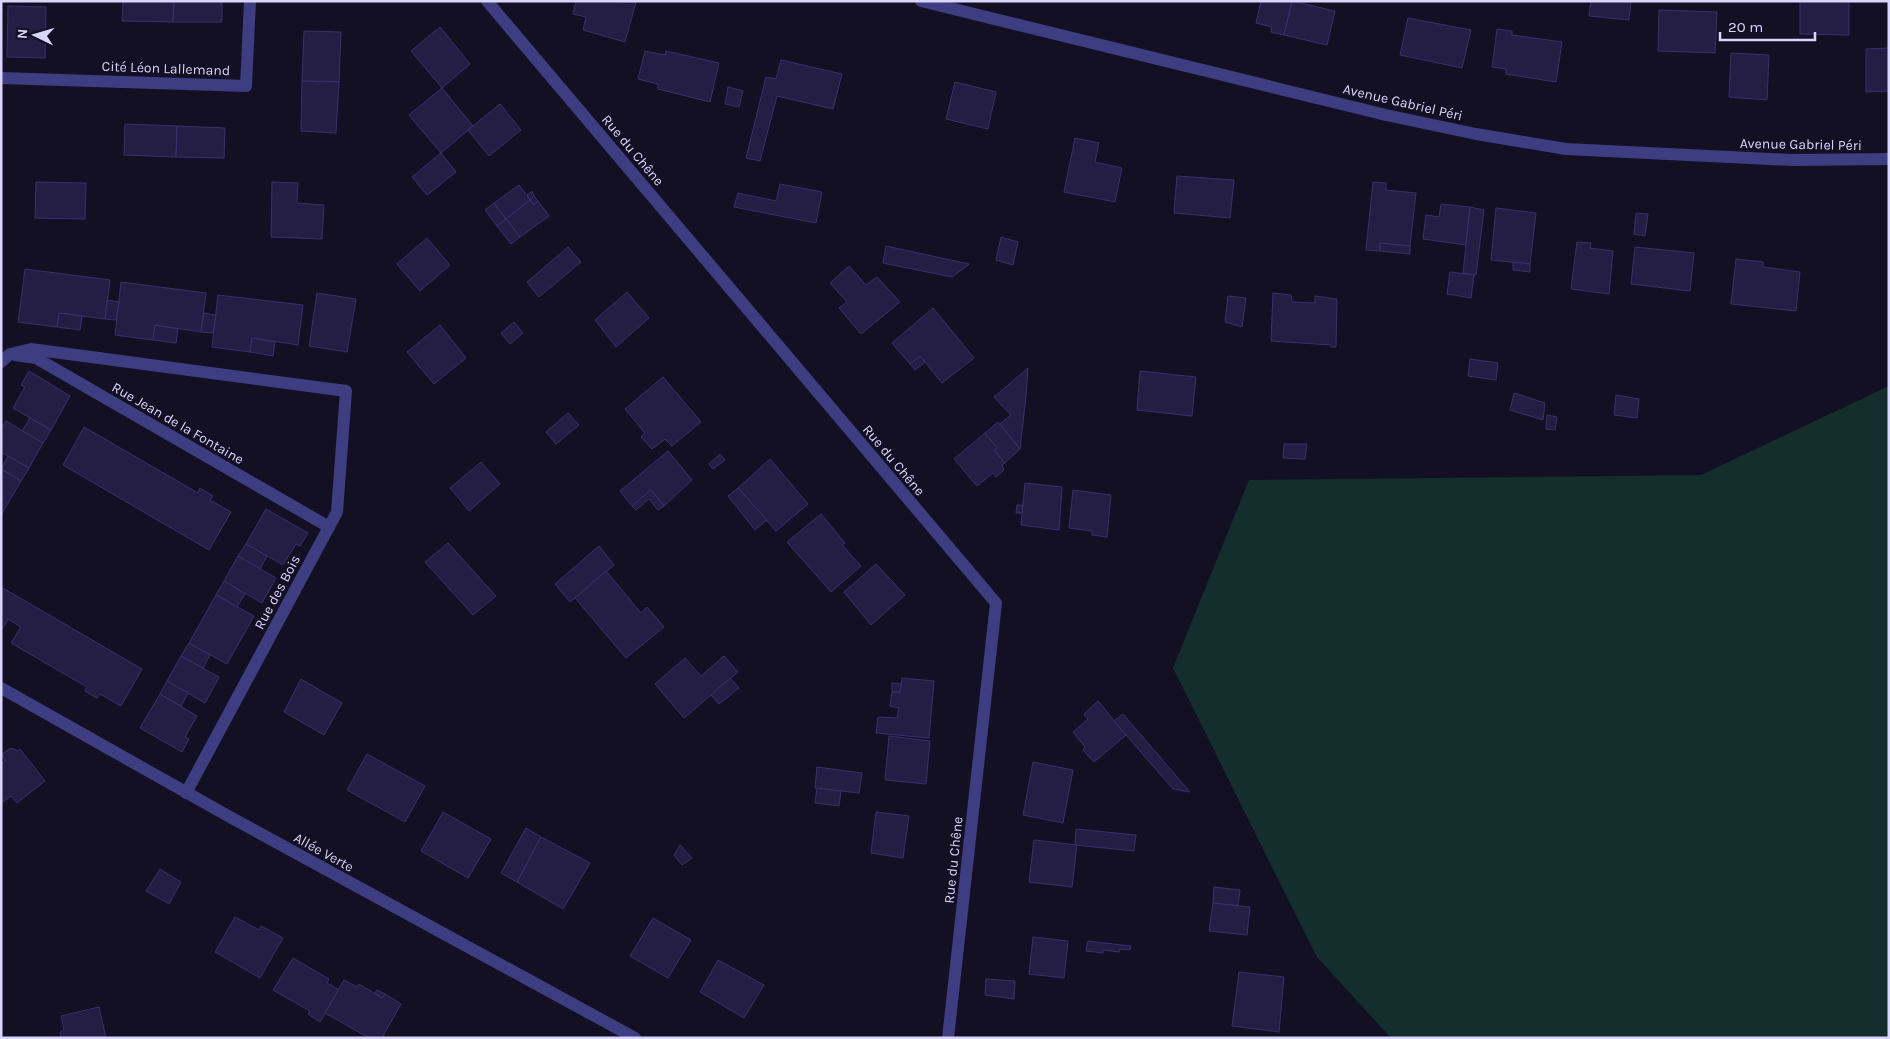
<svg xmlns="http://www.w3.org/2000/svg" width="1890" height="1039" viewBox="0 0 1890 1039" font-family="Karla,sans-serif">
<rect width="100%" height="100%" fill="#131024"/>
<path fill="#132e2d" d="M1889,386V1038H1391L1317,957L1173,668L1249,480L1701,475Z"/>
<g fill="#241d44" stroke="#3b306f">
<path d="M123,1H174L173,22L122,21Z"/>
<path d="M174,1H222V22H173Z"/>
<path d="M576,1L636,2L625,42L583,30L586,17L573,14Z"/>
<path d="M1261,1H1292L1284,35L1271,32L1272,27L1256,23Z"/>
<path d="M1292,1L1335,11L1327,45L1284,35Z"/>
<path d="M1591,1H1631L1629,20L1589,16Z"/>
<path d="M1800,1H1849V35L1800,34Z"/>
<path d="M8,6L46,7L45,58L7,57Z"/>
<path d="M1659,10L1717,12L1715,53L1658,51Z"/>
<path d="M1408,18L1471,30L1462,68L1400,55Z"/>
<path d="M440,27L470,64L442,88L411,51Z"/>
<path d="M1497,29L1512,31V35L1562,42L1556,82L1506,74V69L1492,67Z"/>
<path d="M304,31L341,32L339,82L302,81Z"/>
<path d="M1889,48V91L1866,92V49Z"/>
<path d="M645,51L665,55L666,51L719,63L710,102L658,89V84L638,79Z"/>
<path d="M1731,53L1769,55L1767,100L1729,97Z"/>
<path d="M781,60L842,74L833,109L777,96L760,161L746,158L766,77L776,79Z"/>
<path d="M302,81L339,82L336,133L301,131Z"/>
<path d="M955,82L996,92L988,129L946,119Z"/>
<path d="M728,87L743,91L739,107L725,104Z"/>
<path d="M442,88L473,126L441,153L409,115Z"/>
<path d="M500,104L521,130L489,156L468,130Z"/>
<path d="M125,124L177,126L176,157L124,155Z"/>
<path d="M177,126L225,128L224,158L176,157Z"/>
<path d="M1075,138L1099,143L1095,162L1122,168L1115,202L1064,192Z"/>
<path d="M441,153L456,172L427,195L412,177Z"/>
<path d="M1177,176L1234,180L1230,218L1174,213Z"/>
<path d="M36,182L86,183L85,219L35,218Z"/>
<path d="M272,182L298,183L297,203L324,205L322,239L271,237Z"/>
<path d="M1373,182L1386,183V190L1416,193L1410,246L1380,243V251L1366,250Z"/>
<path d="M780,184L822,192L816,223L734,207L738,193L776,201Z"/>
<path d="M519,185L530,200L506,219L494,203Z"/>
<path d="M532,191L534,196L530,200L527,195Z"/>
<path d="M534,196L538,201L534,205L530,200Z"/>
<path d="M530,200L534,205L538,201L549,216L520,237L506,219Z"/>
<path d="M494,203L506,219L497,226L485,210Z"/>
<path d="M1441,204L1470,207L1466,245L1423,239L1426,215L1439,217Z"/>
<path d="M1470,207L1484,210L1476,275L1463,273Z"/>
<path d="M1496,208L1536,213L1530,264L1491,260Z"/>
<path d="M1636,213L1648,214L1645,236L1634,234Z"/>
<path d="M506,219L520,237L511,244L497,226Z"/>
<path d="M1001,237L1018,242L1013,265L996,260Z"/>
<path d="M427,238L450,265L420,291L397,264Z"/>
<path d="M1577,242L1591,243L1590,248L1613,251L1609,294L1571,289Z"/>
<path d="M1380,243L1410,246V254L1380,251Z"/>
<path d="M886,246L969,264L952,277L883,263Z"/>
<path d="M568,247L581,262L539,297L527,282Z"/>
<path d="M1635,247L1694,253L1690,291L1631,284Z"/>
<path d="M1736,259L1763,262V267L1800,272L1796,311L1731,304Z"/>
<path d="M1513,262L1530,264V272L1513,270Z"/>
<path d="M849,266L866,285L877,277L900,302L861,334L839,308L847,302L830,283Z"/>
<path d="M25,269L110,280L105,319L59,313L57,327L18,322Z"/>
<path d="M1450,272L1474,275L1471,298L1447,294Z"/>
<path d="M121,282L206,293L201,332L155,325L153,340L115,335Z"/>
<path d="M627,292L649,318L616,347L595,320Z"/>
<path d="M317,293L356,299L347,352L309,346Z"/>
<path d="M1273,293L1291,295L1292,302L1315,303V296L1337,299L1336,347H1331V345L1271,341Z"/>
<path d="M218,295L303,305L298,345L252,338L250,352L212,347Z"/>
<path d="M1228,296L1246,298L1242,327L1225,322Z"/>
<path d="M107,300L119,302L116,320L105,319Z"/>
<path d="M933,308L974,358L942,383L920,356L910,364L892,343Z"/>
<path d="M59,313L82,316L80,330L57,327Z"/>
<path d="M204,313L216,315L213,333L201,332Z"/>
<path d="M514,322L523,333L510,344L501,333Z"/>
<path d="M155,325L178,329L176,343L153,340Z"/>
<path d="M440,325L466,358L434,384L407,352Z"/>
<path d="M252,338L275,342L273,356L250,352Z"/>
<path d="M920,356L925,362L915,370L910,364Z"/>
<path d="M1470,359L1498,363L1496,380L1468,376Z"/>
<path d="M1028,368L1026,396L1020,449L1000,424L1011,415L994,397Z"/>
<path d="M29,371L70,396L51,430L13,408L25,387L21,385Z"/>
<path d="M1140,371L1196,377L1192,416L1137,410Z"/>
<path d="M663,377L701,422L672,446L665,439L652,449L641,437L645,433L625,409Z"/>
<path d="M1514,393L1545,403L1543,420L1510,410Z"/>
<path d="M1616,395L1639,399L1637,418L1614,415Z"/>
<path d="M568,413L579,425L556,444L546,432Z"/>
<path d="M1547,415L1557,417L1555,430L1546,429Z"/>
<path d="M30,418L51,430L43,443L22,431Z"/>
<path d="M6,421L43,443L29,468L1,452V429Z"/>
<path d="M998,422L1020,449L1005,463L994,450L997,448L985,433Z"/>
<path d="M84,427L198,493L200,488L213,496L210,500L231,512L209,550L63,465Z"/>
<path d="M985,433L997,448L994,450L1005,463L1002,465L1004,470L996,477L993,473L977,486L954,459Z"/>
<path d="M1284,444H1307L1305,459L1283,458Z"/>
<path d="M668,451L692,480L664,506L651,490L632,506L620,491Z"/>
<path d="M720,454L725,460L713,469L709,464Z"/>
<path d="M8,456L29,468L21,481L1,469Z"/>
<path d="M770,459L808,504L776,531L738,488Z"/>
<path d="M481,462L500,484L469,511L450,488Z"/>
<path d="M1,469L21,481L1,515Z"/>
<path d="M1025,483L1062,487L1059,530L1021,525Z"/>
<path d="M738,488L767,520L755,530L728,496Z"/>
<path d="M651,490L664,506L658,510L649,499L636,510L632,506Z"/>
<path d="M1073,490L1111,495L1107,537L1092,535V531L1069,528Z"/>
<path d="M1017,505H1023L1022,513H1016Z"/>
<path d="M266,509L308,533L300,546L296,544L283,565L246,544Z"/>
<path d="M821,514L845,543L842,545L861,566L831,592L787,542Z"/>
<path d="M448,543L496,596L473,615L425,562Z"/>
<path d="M246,544L267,556L260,569L238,556Z"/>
<path d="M599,546L614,565L570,602L555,584Z"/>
<path d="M238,556L276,578L262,603L224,581Z"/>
<path d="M876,564L905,595L871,625L844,592Z"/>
<path d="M606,571L641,613L647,607L664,627L626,658L575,598Z"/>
<path d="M224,581L245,594L237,607L216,595Z"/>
<path d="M1,587L142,669L121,706L100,694L97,698L85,691L87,687L11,643L21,627L8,619L1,631Z"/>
<path d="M216,595L254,616L227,664L189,643Z"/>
<path d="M189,643L210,655L203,668L181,656Z"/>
<path d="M181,656L219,677L205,703L167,681Z"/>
<path d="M724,656L738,672L684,718L655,684L685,658L701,676Z"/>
<path d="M730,678L739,688L719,704L711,695Z"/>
<path d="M902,678L934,681L929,738L876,733L878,717L897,718L899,708L890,706L892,692H900Z"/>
<path d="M301,679L342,703L324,735L284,712Z"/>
<path d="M167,681L188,693L181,706L160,694Z"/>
<path d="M892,683L901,684L900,692H892Z"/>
<path d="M160,694L197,716L185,737L189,739L182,752L140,728Z"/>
<path d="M1098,701L1126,735L1094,762L1083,750L1085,747L1073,732L1088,719L1084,714Z"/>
<path d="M1123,714L1190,792L1173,789L1126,735L1114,721Z"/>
<path d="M889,736L930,741L926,784L885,780Z"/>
<path d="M11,748L18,751L20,749L45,781L17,803L11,796L1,803V764L5,761L2,754Z"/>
<path d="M367,754L425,786L405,822L347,790Z"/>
<path d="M1033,762L1073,770L1063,823L1023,815Z"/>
<path d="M817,767L862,773L859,793L815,788Z"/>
<path d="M817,788L841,791L839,806L815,803Z"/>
<path d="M443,812L491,839L468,878L421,851Z"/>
<path d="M876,812L909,816L903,858L871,853Z"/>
<path d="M526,828L541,837L517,882L501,873Z"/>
<path d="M1076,829L1136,835L1134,851L1075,845Z"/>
<path d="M541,837L590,863L563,909L517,882Z"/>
<path d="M1034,840L1077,845L1072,887L1029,882Z"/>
<path d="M680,845L692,858L682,865L674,855Z"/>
<path d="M160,869L181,882L169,904L146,891Z"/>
<path d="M1214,887L1240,890L1238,906L1213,903Z"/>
<path d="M1213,903L1250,907L1247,935L1209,931Z"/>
<path d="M235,917L259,930L261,926L283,938L260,978L215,952Z"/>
<path d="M653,918L691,940L668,978L630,956Z"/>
<path d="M1033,937L1068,941L1064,978L1029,974Z"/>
<path d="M1088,941L1131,946L1130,950L1120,949L1119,952L1103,950V953L1086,951Z"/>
<path d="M293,958L329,979L327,983L339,990L320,1022L308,1014L310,1011L273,990Z"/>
<path d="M718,960L764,985L744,1018L700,992Z"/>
<path d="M1239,972L1284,977L1279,1032L1232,1026Z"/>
<path d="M986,979L1015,981L1014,999L985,995Z"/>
<path d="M344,980L357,987L359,984L382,998L385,994L401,1004L382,1038H369L325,1013Z"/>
<path d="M377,990L385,994L382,998L375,993Z"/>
<path d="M99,1007L106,1038H61L60,1032L64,1030L61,1016Z"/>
</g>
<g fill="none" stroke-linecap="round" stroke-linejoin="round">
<g stroke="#3e3d81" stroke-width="12">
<path d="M487,1L996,603L948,1038"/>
<path d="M921,1L1386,115L1476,134L1566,149L1792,160L1889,159"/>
<path d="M1,78L246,86L250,1"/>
<path d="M15,355L36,358L329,527"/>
<path d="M1,362L10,354L31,349L346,391L337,512L186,793"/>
<path d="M1,688L230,817L635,1038"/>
</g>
</g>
<g text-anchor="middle" stroke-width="4.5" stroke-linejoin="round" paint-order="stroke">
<g font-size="14" fill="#d9d5fd" stroke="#131024">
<text transform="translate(166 68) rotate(2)" y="5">Cité Léon Lallemand</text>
<text transform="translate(1403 102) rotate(13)" y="5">Avenue Gabriel Péri</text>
<text transform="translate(1801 144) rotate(1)" y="5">Avenue Gabriel Péri</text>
<text transform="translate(633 150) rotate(50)" y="5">Rue du Chêne</text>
<text transform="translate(178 423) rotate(30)" y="5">Rue Jean de la Fontaine</text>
<text transform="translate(894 460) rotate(50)" y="5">Rue du Chêne</text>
<text transform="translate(277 592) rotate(-62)" y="5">Rue des Bois</text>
<text transform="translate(324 852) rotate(29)" y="5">Allée Verte</text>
<text transform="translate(953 860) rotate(-84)" y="5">Rue du Chêne</text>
</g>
</g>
<rect width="1890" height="1039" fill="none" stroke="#d9d5fd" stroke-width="5"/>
<g transform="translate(35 35) rotate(275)" stroke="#131024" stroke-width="4" paint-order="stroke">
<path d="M0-4L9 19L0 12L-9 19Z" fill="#d9d5fd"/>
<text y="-8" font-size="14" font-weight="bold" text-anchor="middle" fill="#d9d5fd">N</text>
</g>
<path d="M1720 32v8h95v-8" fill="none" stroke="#d9d5fd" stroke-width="2.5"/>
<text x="1728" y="32" font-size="15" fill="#d9d5fd" stroke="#131024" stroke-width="4" paint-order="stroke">20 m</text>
</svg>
